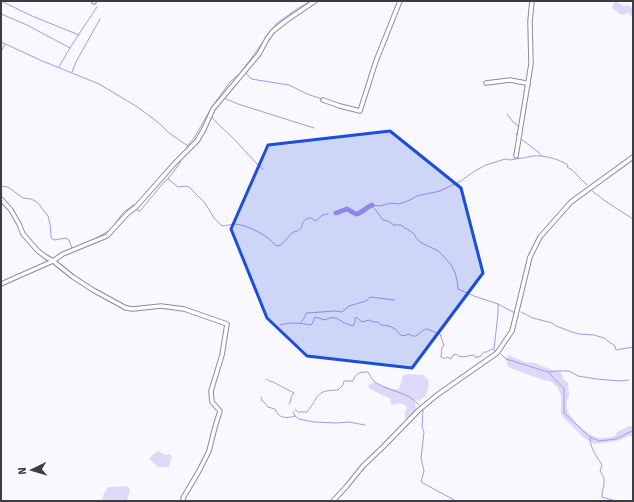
<svg xmlns="http://www.w3.org/2000/svg" width="634" height="502" viewBox="0 0 634 502" font-family="'Fira Sans',sans-serif">
<rect width="100%" height="100%" fill="#f9f8ff"/>
<g fill="#ded9f9">
<path d="M615,1L624,6L627,5L633,8V16L630,17L631,14L629,13L622,15L612,8Z"/>
<path d="M508,355L525,362L535,363L555,371L561,372L563,379L568,383C568,387 569,392 569,396C568,400 565,404 567,408C569,418 586,434 596,437C601,439 609,438 615,436L618,431L630,426L633,427V436H629L617,441L594,444L583,437L561,415V395L557,387L552,382L540,379L508,367L506,359Z"/>
<path d="M408,374L423,375L429,380C428,390 428,397 418,401L415,400V406L419,413L406,427L405,412L407,407C402,402 399,403 393,405L390,402L391,399L370,389L368,386L374,382C382,385 391,390 399,389L403,376Z"/>
<path d="M158,451L165,455L170,454L172,457L169,467H157L149,458Z"/>
<path d="M127,486L130,490L127,501H102L104,493L108,487Z"/>
</g>
<g fill="none" stroke-linecap="round" stroke-linejoin="round">
<g stroke="#a997eb" stroke-width="1">
<path d="M1,1L32,16L79,35"/>
<path d="M1,14L27,25L70,48"/>
<path d="M1,42L40,60L99,84L136,106L151,117L160,124L169,133L188,146L183,153"/>
<path d="M1,52L5,44"/>
<path d="M59,67C70,46 84,27 97,7"/>
<path d="M72,72L76,62L100,19"/>
<path d="M246,73L251,79L289,85L307,94L322,99"/>
<path d="M224,98L238,104L314,128"/>
<path d="M507,114L513,122L516,124L519,128"/>
<path d="M211,116L218,124L234,139L259,166L263,169"/>
<path d="M518,132L516,134L518,137"/>
<path d="M521,139L537,151L542,156"/>
<path d="M188,145L194,138L212,107L230,82L240,73L250,60L272,29L277,23L297,9L311,1"/>
<path d="M168,179L180,163L181,159"/>
<path d="M1,186L8,187L23,198L31,199L37,202L48,216L50,224L51,236L52,239L55,240L66,238L69,240L72,248H74"/>
<path d="M592,191L599,196L605,201L633,219"/>
<path d="M372,205L380,206L391,203L399,204L410,200L417,196L440,191L461,181L473,172L486,165L502,160L505,159L510,160L521,158H523C526,158 530,156 533,156C544,155 559,159 568,165L567,167L572,170L587,185"/>
<path d="M372,206C377,211 379,215 383,220L388,221L394,225H401C405,229 410,230 414,234C418,238 413,235 417,239C422,245 430,246 436,250C439,251 441,254 443,256C454,266 457,275 458,289L474,296L498,304V314L494,349"/>
<path d="M137,209L138,211H140L164,182L168,179L178,187L186,186L189,187L205,203L214,218L222,226C227,226 230,224 235,224C248,225 269,236 276,246L281,245L293,232C308,230 297,219 311,218C318,224 317,218 323,215C324,214 327,215 328,214"/>
<path d="M91,241L107,232L112,228L122,214L133,205L135,206"/>
<path d="M498,304L515,313"/>
<path d="M521,312L533,318L552,323L556,326L572,332L579,334L594,335L604,338L615,346L616,350L633,347"/>
<path d="M301,322L305,317L306,313L335,311L342,312L349,306L366,301L370,297L395,300"/>
<path d="M280,325C291,322 299,323 311,325L312,324L315,317L325,320C336,314 339,321 347,324C347,324 353,326 353,326L355,322V318L356,317L362,322L369,320L374,322H378L381,325C385,325 391,326 395,329C400,334 400,338 409,334C418,341 420,329 427,329C431,330 435,333 440,334L444,346L442,347L441,357C444,359 445,358 448,357L451,359L453,355L456,354L460,357L462,356L463,357L473,355L477,358L478,356L480,357L484,352H487L492,349L496,351"/>
<path d="M501,354L506,359L548,372L564,389V413L590,437L599,441L616,439L632,431L633,432"/>
<path d="M549,372L556,371H569L578,376L596,379L620,381L629,380"/>
<path d="M266,379L269,381L273,382L294,393L291,397V400L289,404"/>
<path d="M261,397L262,401H263L268,407L275,409C278,418 286,419 295,416"/>
<path d="M295,409L298,412H307C319,397 315,390 338,390L343,385L344,381H353C356,373 359,372 368,372C370,375 372,380 375,382C388,392 408,391 419,405"/>
<path d="M423,410L422,427L424,432L421,458L424,471L421,482L456,501"/>
<path d="M293,411L295,416L299,419L314,422L336,423L349,422L365,425"/>
<path d="M590,438C590,448 597,457 602,465L600,471C602,474 604,477 604,480C605,486 601,491 602,497L616,501"/>
</g>
<path stroke="#a997eb" stroke-width="5" d="M336,213L347,209C350,210 354,214 357,214C360,214 367,207 372,205"/>
<defs>
<g id="minor">
<path d="M94,2V1"/>
<path d="M486,83L510,80L526,83L528,85"/>
<path d="M323,100L340,106L360,111L376,61L400,1"/>
<path d="M516,156L531,64L530,21L532,1"/>
<path d="M1,199L11,210L19,224L23,234L38,251L46,257L53,261L73,277L93,290L126,308L133,309L161,306L184,309L227,324L222,355L211,391L212,402L220,411L215,427L209,451L199,471L183,498V501"/>
<path d="M1,284L53,261L63,254L107,236L128,213L136,207L174,164L197,141L204,129L213,109L259,54L267,39L273,31L287,20L315,1"/>
<path d="M333,501L346,487L363,466L383,447L419,410L437,395L497,353L512,331L530,257L540,237L571,202L633,157"/>
</g>
</defs>
<use href="#minor" stroke="#8d8b9a" stroke-width="5.5"/>
<use href="#minor" stroke="#fff" stroke-width="3.5"/>
</g>
<path fill="#1d4ed8" fill-opacity="0.2" stroke="#1d4ed8" stroke-width="3" stroke-linejoin="round" d="M390,131L461,188L483,273L412,368L307,356L267,318L231,229L268,145Z"/>
<rect width="634" height="502" fill="none" stroke="#3d3c42" stroke-width="4"/>
<g transform="translate(32 470) rotate(265)" stroke="#ffffff" stroke-width="3" paint-order="stroke">
<path d="M0-3L7 15L0 10L-7 15Z" fill="#3d3c42"/>
<text y="-6" font-size="11" font-weight="bold" text-anchor="middle" fill="#3d3c42">N</text>
</g>
</svg>
